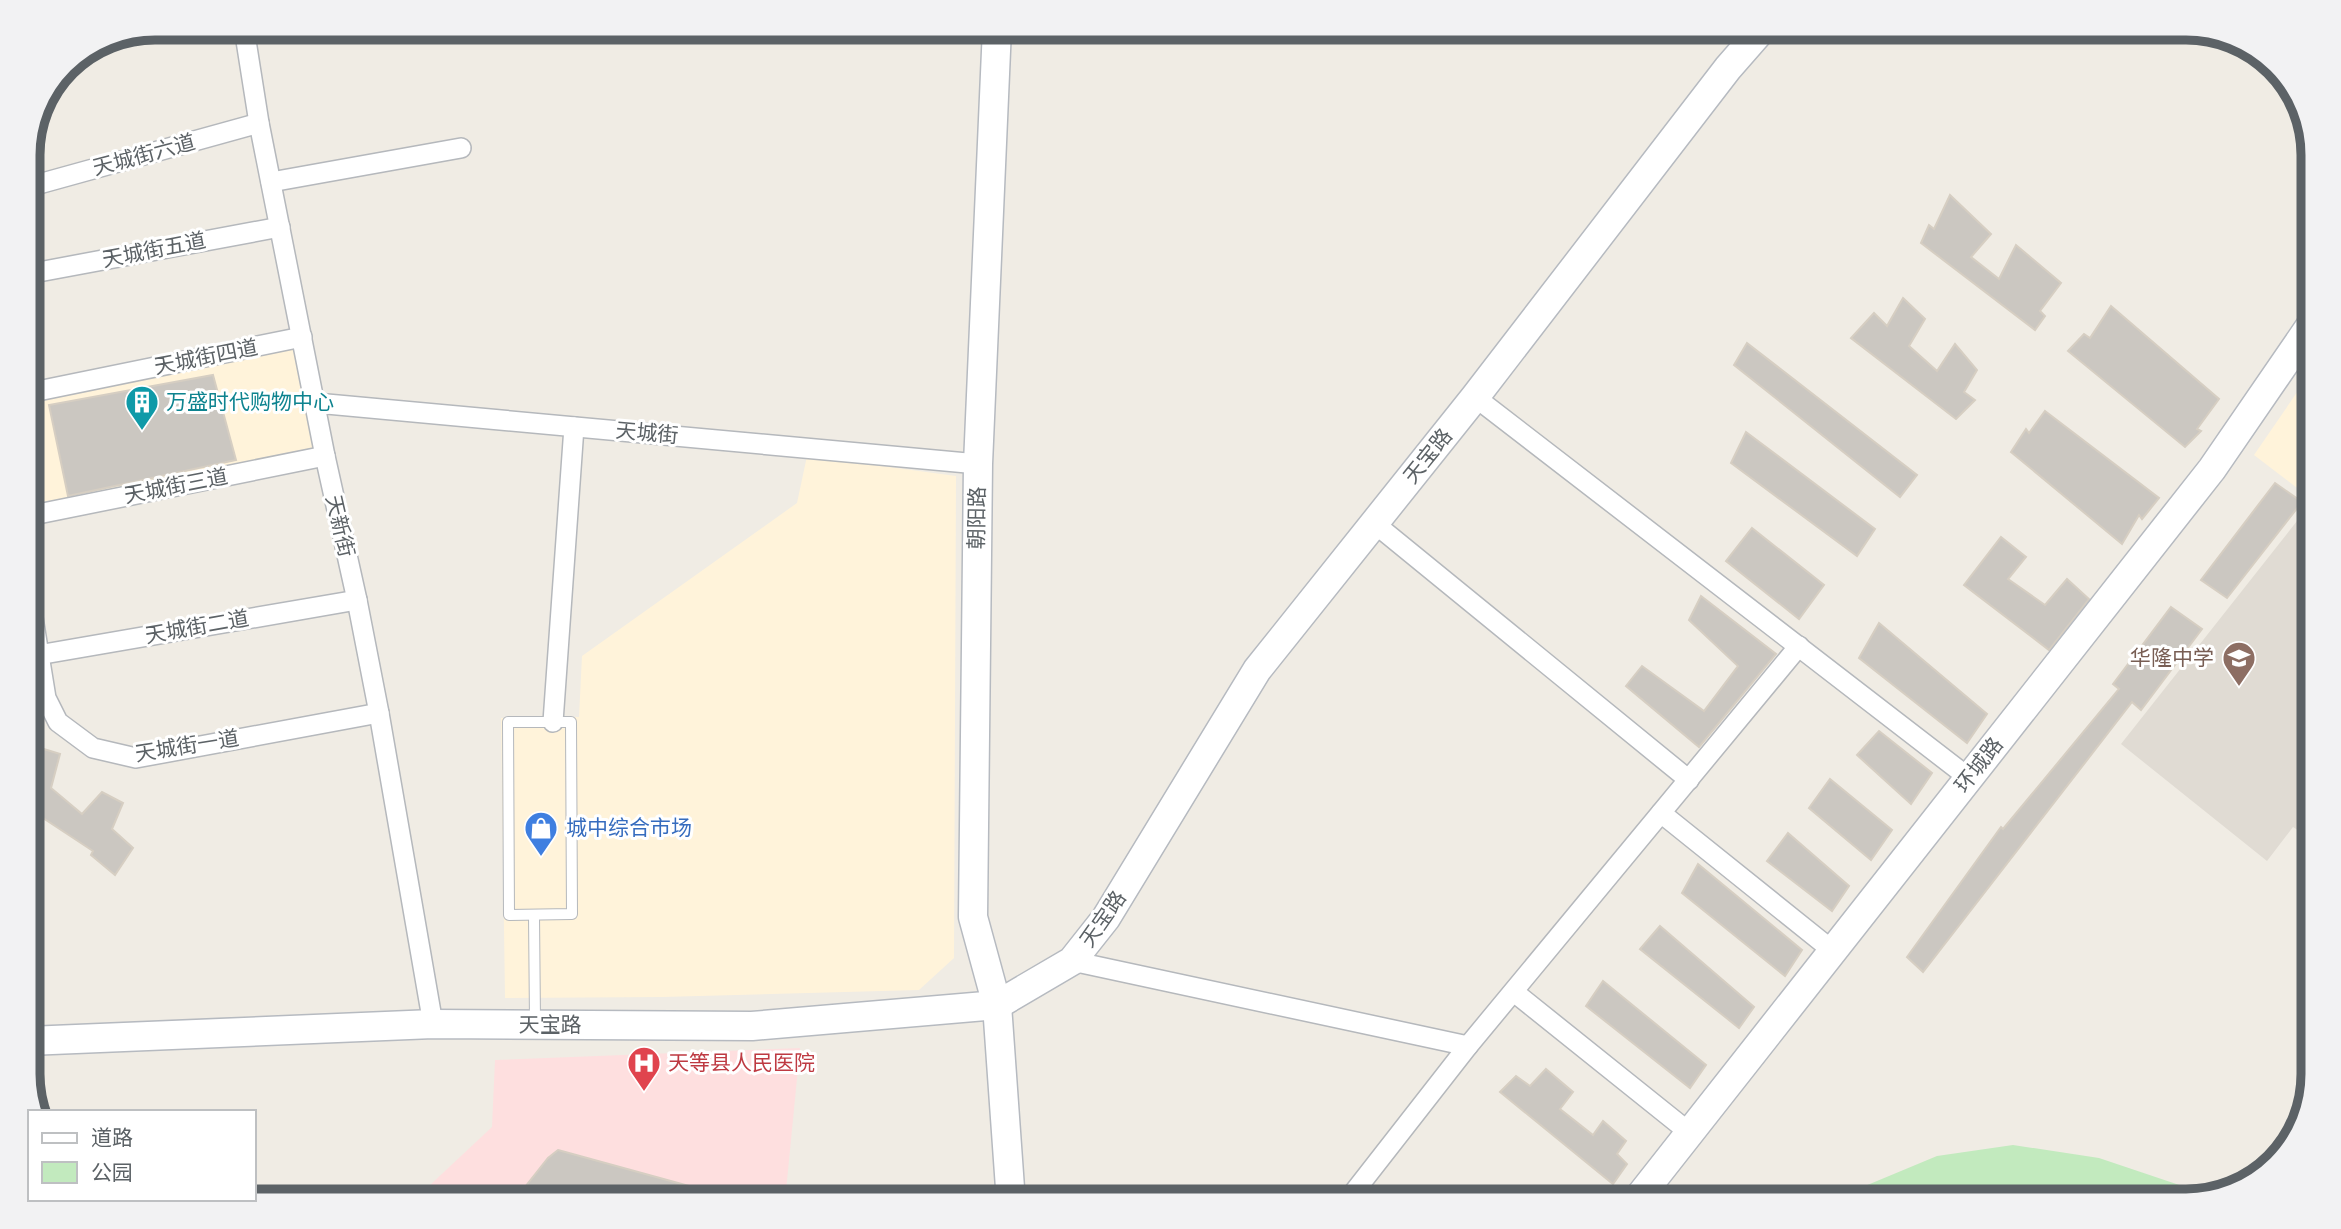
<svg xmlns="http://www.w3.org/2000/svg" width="2341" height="1229" viewBox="0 0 2341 1229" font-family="'Fira Sans Condensed','Noto Sans SC',sans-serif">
<rect width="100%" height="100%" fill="#f0ece4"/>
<g fill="#fff3da">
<path d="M296,347L318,451L28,510V401Z"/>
<path d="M2313,369V500L2254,455Z"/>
<path d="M807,456L956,476L954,958L919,990L662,997L505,998L501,718L579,717L582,656L797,503Z"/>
<path d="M2313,501V528L2297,521Z"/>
</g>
<path fill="#e0dbd3" d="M2297,521L2313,528V840L2293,827L2267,861L2121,744Z"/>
<path fill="#fedfdf" d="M800,1048L785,1201H413L492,1127L495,1060Z"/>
<path fill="#c2eabe" d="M2013,1145L2099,1158L2209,1195L2186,1201H1855L1865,1186L1937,1156Z"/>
<g fill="#cbc7c1" stroke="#d6cec2" stroke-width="2">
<path d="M1950,195L1991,234L1971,257L1999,279L2016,245L2061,283L2040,311L2045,316L2035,330L1921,243L1929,225L1934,229Z"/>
<path d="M1903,298L1925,319L1909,346L1937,371L1955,344L1977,370L1964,392L1975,400L1956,419L1851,338L1874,313L1887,326Z"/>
<path d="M2111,306L2219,399L2197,429L2201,431L2185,447L2068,351L2084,334L2090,338Z"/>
<path d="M1747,343L1917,475L1900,497L1734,365Z"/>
<path d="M213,375L236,460L68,496L49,405Z"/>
<path d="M2045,411L2159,498L2142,519L2139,515L2122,544L2011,452L2026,429L2029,433Z"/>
<path d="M1746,432L1875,529L1857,556L1731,463Z"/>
<path d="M2275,483L2302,502L2227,598L2201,580Z"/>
<path d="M1752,528L1824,585L1799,619L1726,561Z"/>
<path d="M2001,537L2026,557L2008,579L2045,605L2067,579L2089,599L2049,650L1964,585Z"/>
<path d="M1701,596L1776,654L1699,747L1626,686L1642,666L1704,711L1738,666L1689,620Z"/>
<path d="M2171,607L2202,629L2141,710L2132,702L1923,972L1907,957L2001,827L2003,829L2119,689L2113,684Z"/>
<path d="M1879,623L1987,714L1967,743L1859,658Z"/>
<path d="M1879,731L1932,773L1911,804L1857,755Z"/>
<path d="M34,746L60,754L51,788L82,814L102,792L123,803L112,829L133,848L115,875L91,855L93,851L31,810L33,802L28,799V754Z"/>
<path d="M1830,779L1892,830L1871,860L1809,808Z"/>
<path d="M1788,833L1849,886L1832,911L1767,861Z"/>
<path d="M1698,864L1802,950L1785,976L1682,893Z"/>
<path d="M1660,926L1754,1007L1739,1028L1640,949Z"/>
<path d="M1603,981L1706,1065L1690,1088L1586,1006Z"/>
<path d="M1546,1069L1573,1092L1560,1109L1593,1135L1603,1121L1626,1141L1617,1154L1627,1164L1613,1184L1500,1092L1516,1076L1530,1086Z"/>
<path d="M558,1150L729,1197L728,1201H514L548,1158Z"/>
</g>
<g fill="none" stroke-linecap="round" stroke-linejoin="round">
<defs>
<g id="lane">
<path d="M508,722H571L572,914L509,915Z"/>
<path d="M534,915L535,1021"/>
</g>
<g id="street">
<path d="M244,28L259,123L325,456L357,600L379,713L433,1024"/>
<path d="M271,182L461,148"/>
<path d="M28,187L259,123"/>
<path d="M28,274L280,227"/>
<path d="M28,393L302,337"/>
<path d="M1475,397L1969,778"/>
<path d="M316,403L978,464"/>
<path d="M28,516L325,456"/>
<path d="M1374,523L1689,780"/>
<path d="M28,587L46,698L58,722L93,748L136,758L379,713"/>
<path d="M38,655L357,600"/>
<path d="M553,722L574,427"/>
<path d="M1661,813L1833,951"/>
<path d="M1072,961L1468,1046"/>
<path d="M1514,992L1690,1133"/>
<path d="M1012,1198L1311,1196L1326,1201"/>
<path d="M1347,1201L1468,1046L1799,646"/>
</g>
<g id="secondary">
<path d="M997,28L978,464L973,917L997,1005L1010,1188L1013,1201"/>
<path d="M28,1041L433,1024L752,1026L997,1005L1072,961L1106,918L1257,670L1475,397L1728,68L1763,28"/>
<path d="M1636,1201L2212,469L2313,322"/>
</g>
</defs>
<use href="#lane" stroke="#b5b8bc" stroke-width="12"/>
<use href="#street" stroke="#b5b8bc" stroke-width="22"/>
<use href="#secondary" stroke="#b6bac0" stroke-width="31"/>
<use href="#lane" stroke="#fff" stroke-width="10"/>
<use href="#street" stroke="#fff" stroke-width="19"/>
<use href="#secondary" stroke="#fff" stroke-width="28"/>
</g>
<defs>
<symbol id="building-pin" viewBox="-11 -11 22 30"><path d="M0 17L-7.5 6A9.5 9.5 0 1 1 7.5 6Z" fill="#0f9aa8" stroke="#fff"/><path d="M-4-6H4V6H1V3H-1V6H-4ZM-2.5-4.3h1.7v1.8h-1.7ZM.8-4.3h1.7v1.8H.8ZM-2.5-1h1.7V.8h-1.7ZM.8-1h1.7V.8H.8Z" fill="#fff"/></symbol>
<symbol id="school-pin" viewBox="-11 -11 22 30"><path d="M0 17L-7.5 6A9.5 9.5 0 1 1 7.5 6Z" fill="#8d6e63" stroke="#fff"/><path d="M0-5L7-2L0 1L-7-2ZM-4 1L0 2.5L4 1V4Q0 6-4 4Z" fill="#fff"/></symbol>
<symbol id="shop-pin" viewBox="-11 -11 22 30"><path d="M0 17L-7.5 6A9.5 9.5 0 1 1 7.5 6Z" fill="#3f7fe0" stroke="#fff"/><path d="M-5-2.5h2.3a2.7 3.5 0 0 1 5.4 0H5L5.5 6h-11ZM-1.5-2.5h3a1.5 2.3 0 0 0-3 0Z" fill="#fff"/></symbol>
<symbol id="hospital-pin" viewBox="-11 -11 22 30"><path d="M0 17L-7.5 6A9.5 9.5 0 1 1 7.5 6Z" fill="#e0444e" stroke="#fff"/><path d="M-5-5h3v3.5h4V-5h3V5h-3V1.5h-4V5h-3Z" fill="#fff"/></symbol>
</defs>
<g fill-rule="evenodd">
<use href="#building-pin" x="123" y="383" width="38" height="52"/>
<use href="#school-pin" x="2220" y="639" width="38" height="52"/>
<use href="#shop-pin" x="522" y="809" width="38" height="52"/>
<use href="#hospital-pin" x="625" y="1044" width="38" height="52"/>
</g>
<g text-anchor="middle" stroke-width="6" stroke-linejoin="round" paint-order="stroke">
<g font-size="21" fill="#5c6266" stroke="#fff">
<text transform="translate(144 155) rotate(-15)" y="7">天城街六道</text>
<text transform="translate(154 250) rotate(-11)" y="7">天城街五道</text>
<text transform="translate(206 357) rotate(-11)" y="7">天城街四道</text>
<text transform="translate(647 433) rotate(5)" y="7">天城街</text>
<text transform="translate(1428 456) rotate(-51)" y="7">天宝路</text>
<text transform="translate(176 486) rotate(-11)" y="7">天城街三道</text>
<text transform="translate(977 518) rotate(-89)" y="7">朝阳路</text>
<text transform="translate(340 526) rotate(77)" y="7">天新街</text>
<text transform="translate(197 627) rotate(-10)" y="7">天城街二道</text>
<text transform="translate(187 746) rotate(-9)" y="7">天城街一道</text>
<text transform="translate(1979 765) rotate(-52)" y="7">环城路</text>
<text transform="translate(1103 919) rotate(-55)" y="7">天宝路</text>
<text x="550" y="1032">天宝路</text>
</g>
<g font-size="21" fill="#0d838f" stroke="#fff" text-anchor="start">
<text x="166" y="409">万盛时代购物中心</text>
</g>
<g font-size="21" fill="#785e54" stroke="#fff" text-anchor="end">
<text x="2214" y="665">华隆中学</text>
</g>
<g font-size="21" fill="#366cbe" stroke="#fff" text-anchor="start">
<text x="566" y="835">城中综合市场</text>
</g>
<g font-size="21" fill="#be3a42" stroke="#fff" text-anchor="start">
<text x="668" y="1070">天等县人民医院</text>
</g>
</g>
<path d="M0 0H2341V1229H0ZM155 40H2186A115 115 0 0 1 2301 155V1074A115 115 0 0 1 2186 1189H155A115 115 0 0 1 40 1074V155A115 115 0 0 1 155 40Z" fill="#f2f2f3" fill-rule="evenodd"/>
<path fill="none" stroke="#5c6266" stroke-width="9" d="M155 40H2186A115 115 0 0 1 2301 155V1074A115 115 0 0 1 2186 1189H155A115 115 0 0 1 40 1074V155A115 115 0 0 1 155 40Z"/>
<rect x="28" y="1110" width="228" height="91" fill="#ffffff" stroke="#bec0c2" stroke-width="2"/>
<rect x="42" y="1133" width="35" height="10" fill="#ffffff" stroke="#bec0c2" stroke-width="2"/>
<text x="91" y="1145" font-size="21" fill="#5c6266">道路</text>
<rect x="42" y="1162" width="35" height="21" fill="#c2eabe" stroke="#bec0c2" stroke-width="2"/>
<text x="91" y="1180" font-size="21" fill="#5c6266">公园</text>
</svg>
